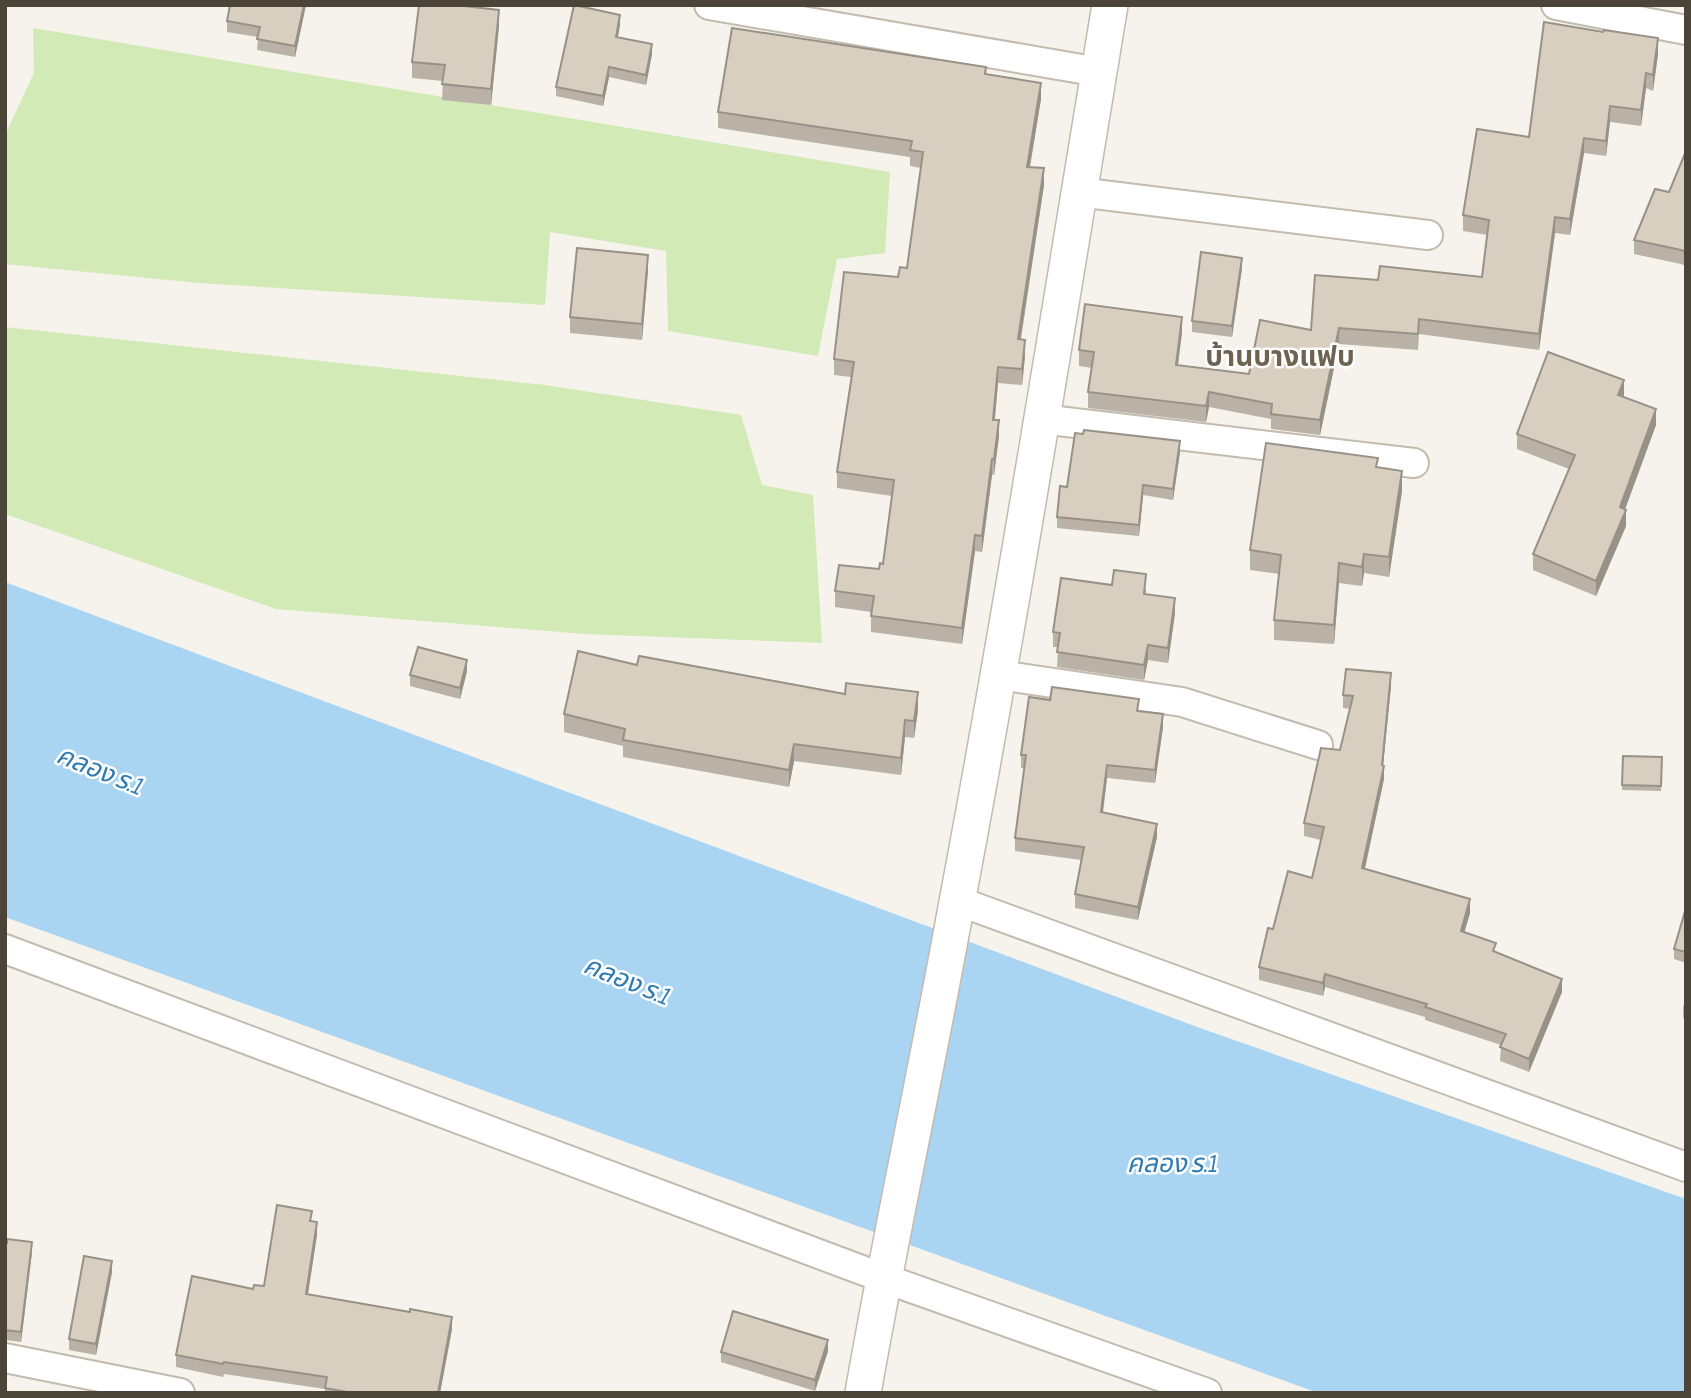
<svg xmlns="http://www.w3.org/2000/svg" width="1691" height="1398" viewBox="0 0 1691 1398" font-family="'Sofia Sans Condensed','Noto Sans Thai',sans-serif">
<rect width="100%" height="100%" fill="#f6f3ec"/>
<g fill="#d2eab5">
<path d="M33,28L890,172L885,253L837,259L818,356L668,331L666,251L550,232L545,305L199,283L5,264V135L34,73Z"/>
<path d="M5,327L545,385L741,415L762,485L813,495L822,643L585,634L276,609L5,514Z"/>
</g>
<path fill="#a9d4f2" d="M5,582L1200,1028L1686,1199V1393H1318L5,917Z"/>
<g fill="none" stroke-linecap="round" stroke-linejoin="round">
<defs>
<g id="minor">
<path d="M709,5L1099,72"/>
<path d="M1556,5L1686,30"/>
<path d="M1078,192L1428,235"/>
<path d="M1041,419L1414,463"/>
<path d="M999,675L1182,702L1318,745"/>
<path d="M958,901L1686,1167"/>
<path d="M5,949L883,1278L1207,1393"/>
<path d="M5,1358L180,1393"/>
</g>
<path id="tertiary" d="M863,1393C891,1232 926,1073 955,913C1012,611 1060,308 1110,5"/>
</defs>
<use href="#minor" stroke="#c2bbae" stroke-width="32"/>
<use href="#tertiary" stroke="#c2bbae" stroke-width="38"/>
<use href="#minor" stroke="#fff" stroke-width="28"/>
<use href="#tertiary" stroke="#fff" stroke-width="35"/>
</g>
<g fill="#bab2a6">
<path d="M306,5L295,57L257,50L258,37L227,32V21Z"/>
<path d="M620,25L618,37L652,54L646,85L609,77L603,106L556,96V87Z"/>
<path d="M499,26L491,105L442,100L443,81L412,78V62Z"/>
<path d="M1658,54L1653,91L1646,88L1641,126L1610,122L1606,156L1584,153L1570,235L1555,233L1539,350L1419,334L1418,350L1339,344L1320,435L1271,429V419L1209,407L1206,422L1088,408V392L1092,368L1079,366V350L1182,332L1178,365L1249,374L1378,280L1482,277L1487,235L1463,231V215L1529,137Z"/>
<path d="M986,74L1041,99L1030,167L1044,185L1021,339L1025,356L1022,385L998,383L995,420L999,436L994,475H992L982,552L975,551L962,644L871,632V612L835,607V591L879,569L883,564L892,496L837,488V472L851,377L834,375V359L907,268L921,168L910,166V157L718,128V112Z"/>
<path d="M1686,151V266L1681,264L1634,254V240L1669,192Z"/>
<path d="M1242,268L1232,337L1192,332V321Z"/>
<path d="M648,270L642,340L570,333V317Z"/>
<path d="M1624,396L1623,397L1656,425L1625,509L1626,526L1596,596L1533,570V554L1569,469L1517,449V434Z"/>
<path d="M1180,452L1173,500L1143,495L1139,536L1057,528V517L1067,487Z"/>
<path d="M1378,467L1402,491L1389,577L1364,573L1362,586L1339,583L1334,644L1274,640V620L1279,574L1250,570V550Z"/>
<path d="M1146,589V594L1175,613L1168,663L1148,660L1144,680L1057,667L1058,647H1053V632Z"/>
<path d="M637,665L918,710L914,738L905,737L901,775L794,761L789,787L623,757V746L564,732V714Z"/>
<path d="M467,671L460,699L410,686V675Z"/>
<path d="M1391,686L1383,766L1384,779L1365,869L1470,913L1464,932L1562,992L1529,1072L1500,1061L1501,1045L1425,1020V1017L1325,987L1323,996L1259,980V967L1273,929L1312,878L1321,840L1304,836V823L1340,750L1350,709L1343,708V695Z"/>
<path d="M1139,711L1163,727L1155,783L1107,778L1103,813L1157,837L1138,920L1075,908V894L1081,860L1015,851V838L1024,768H1021V755Z"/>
<path d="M1623,756L1662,757L1661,791L1622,790Z"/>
<path d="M1686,912V963L1674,959V949Z"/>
<path d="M1686,997V1018H1683V1007Z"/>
<path d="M312,1222L317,1235L308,1294L452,1329L440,1393H325V1389L224,1374L223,1377L176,1367V1355L253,1289L264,1286Z"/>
<path d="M5,1243L32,1252L21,1342L5,1340Z"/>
<path d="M112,1272L96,1355L69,1350V1339Z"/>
<path d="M828,1351L815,1391L721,1362V1352Z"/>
</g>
<g fill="#979187">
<path d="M304,5H306L295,57V46Z"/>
<path d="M499,10V26L491,105V89Z"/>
<path d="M620,15V25L616,46V37Z"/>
<path d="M1658,38V54L1653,91V75Z"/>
<path d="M652,44V54L646,85V75Z"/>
<path d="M609,67V77L603,106V96Z"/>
<path d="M1646,73V88L1641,126V110Z"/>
<path d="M1041,83V99L1027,183V167Z"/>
<path d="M1610,106V122L1606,156V141Z"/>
<path d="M1584,138V153L1570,235V219Z"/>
<path d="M1044,168V185L1018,355V339Z"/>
<path d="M1555,217V233L1539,350V334Z"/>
<path d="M648,255V270L642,340V324Z"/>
<path d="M1242,258V268L1232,337V326Z"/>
<path d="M1182,317V332L1176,380V365Z"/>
<path d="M1339,328V344L1320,435V420Z"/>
<path d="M1025,340V356L1022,385V369Z"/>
<path d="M998,367V383L993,436V420Z"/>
<path d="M1624,380V396L1618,411V395Z"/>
<path d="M1209,392V407L1206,422V406Z"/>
<path d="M1656,409V425L1620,523V507Z"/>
<path d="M999,420V436L994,475V459Z"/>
<path d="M1180,441V452L1173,500V489Z"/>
<path d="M992,459V475L982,552V536Z"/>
<path d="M1402,471V491L1389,577V557Z"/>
<path d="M1143,485V495L1139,536V525Z"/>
<path d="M1626,510V526L1596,596V581Z"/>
<path d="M975,535V551L962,644V628Z"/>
<path d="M1364,554V573L1362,586V567Z"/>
<path d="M1339,563V583L1334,644V625Z"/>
<path d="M1175,598V613L1168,663V648Z"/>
<path d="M1148,645V660L1144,680V665Z"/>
<path d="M467,660V671L460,699V688Z"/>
<path d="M1391,673V686L1382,776L1384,766V779L1362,881V868L1382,765Z"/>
<path d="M918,692V710L914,738V721Z"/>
<path d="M1163,714V727L1155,783V770Z"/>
<path d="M905,720V737L901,775V758Z"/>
<path d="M794,744V761L789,787V770Z"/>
<path d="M1107,765V778L1101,826V812Z"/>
<path d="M1157,824V837L1138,920V907Z"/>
<path d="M1470,899V913L1461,944V931Z"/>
<path d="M1325,974V987L1323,996V983Z"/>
<path d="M1562,979V992L1529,1072V1059Z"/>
<path d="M317,1222V1235L306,1306V1294Z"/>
<path d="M32,1242V1252L21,1342V1332Z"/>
<path d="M112,1261V1272L96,1355V1344Z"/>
<path d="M452,1317V1329L440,1393H438Z"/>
<path d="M828,1340V1351L815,1391V1380Z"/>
</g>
<g fill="#d8cfc1" stroke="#979187" stroke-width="2">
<path d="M230,5H304L295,46L257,39L260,27L227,21Z"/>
<path d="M419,5H455L499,10L491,89L442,84L445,65L412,62Z"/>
<path d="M574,5L620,15L616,37L652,44L646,75L609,67L603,96L556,87Z"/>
<path d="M1544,22L1603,32L1604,30L1658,38L1653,75L1646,73L1641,110L1610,106L1606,141L1584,138L1570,219L1555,217L1539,334L1419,319L1418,334L1339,328L1320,420L1271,414L1272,404L1209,392L1206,406L1088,392L1094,352L1079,350L1085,304L1182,317L1176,365L1249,374L1260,320L1311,330L1315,275L1378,280L1380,266L1482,277L1489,220L1463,215L1477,129L1529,137Z"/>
<path d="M732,28L986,67L985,74L1041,83L1027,167L1044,168L1018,339L1025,340L1022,369L998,367L993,420H999L994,459H992L982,536L975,535L962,628L871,616L874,596L835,591L839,565L879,569L880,563L883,564L894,480L837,472L854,362L834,359L844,272L898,277L900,267L907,268L923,152L910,150L912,141L718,112Z"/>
<path d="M1686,151V252L1681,250L1634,240L1655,189L1669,192Z"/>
<path d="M577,248L648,255L642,324L570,317Z"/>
<path d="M1201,252L1242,258L1232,326L1192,321Z"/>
<path d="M1548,352L1624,380L1618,395L1656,409L1620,507L1626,510L1596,581L1533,554L1575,455L1517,434Z"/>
<path d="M1084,430L1180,441L1173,489L1143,485L1139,525L1057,517L1060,486L1067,487L1075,433L1083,434Z"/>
<path d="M1266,443L1378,458L1376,467L1402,471L1389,557L1364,554L1362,567L1339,563L1334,625L1274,620L1281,555L1250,550Z"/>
<path d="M1114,570L1146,574L1144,594L1175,598L1168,648L1148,645L1144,665L1057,652L1060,633L1053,632L1061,578L1112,585Z"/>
<path d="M418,647L467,660L460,688L410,675Z"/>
<path d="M578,651L637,665L639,656L845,694L846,683L918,692L914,721L905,720L901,758L794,744L789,770L623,740L625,729L564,714Z"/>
<path d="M1346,669L1391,673L1382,765L1384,766L1362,868L1470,899L1461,931L1496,943L1493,951L1562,979L1529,1059L1500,1047L1506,1034L1425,1007L1427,1004L1325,974L1323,983L1259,967L1268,928L1273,929L1288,871L1312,878L1324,827L1304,823L1321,748L1340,750L1353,696L1343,695Z"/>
<path d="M1052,687L1139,699L1137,711L1163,714L1155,770L1107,765L1101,812L1157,824L1138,907L1075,894L1084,847L1015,838L1026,755H1021L1029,697L1050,700Z"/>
<path d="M1623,756L1662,757L1661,786L1622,785Z"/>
<path d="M1685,911L1686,912V952L1674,949Z"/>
<path d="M277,1205L312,1211L310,1221L317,1222L306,1294L410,1312V1309L452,1317L438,1393H353L325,1388L327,1377L224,1362L223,1364L176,1355L192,1276L253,1289L254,1285L264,1286Z"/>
<path d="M7,1239L32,1242L21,1332L5,1330V1243H7Z"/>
<path d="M84,1256L112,1261L96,1344L69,1339Z"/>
<path d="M733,1311L828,1340L815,1380L721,1352Z"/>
</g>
<g text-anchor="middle" stroke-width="5" stroke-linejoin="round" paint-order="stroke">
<g font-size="26" font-style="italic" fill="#2e7ab2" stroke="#fff">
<text transform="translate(100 770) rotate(22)" y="9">คลอง ร.1</text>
<text transform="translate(627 980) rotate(22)" y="9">คลอง ร.1</text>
<text x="1172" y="1172">คลอง ร.1</text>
</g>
<g font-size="28" font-weight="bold" fill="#6e6250" stroke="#fff">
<text x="1280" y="366">บ้านบางแฟบ</text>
</g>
</g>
<rect width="1691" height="1398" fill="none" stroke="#4b4439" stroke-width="14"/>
</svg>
